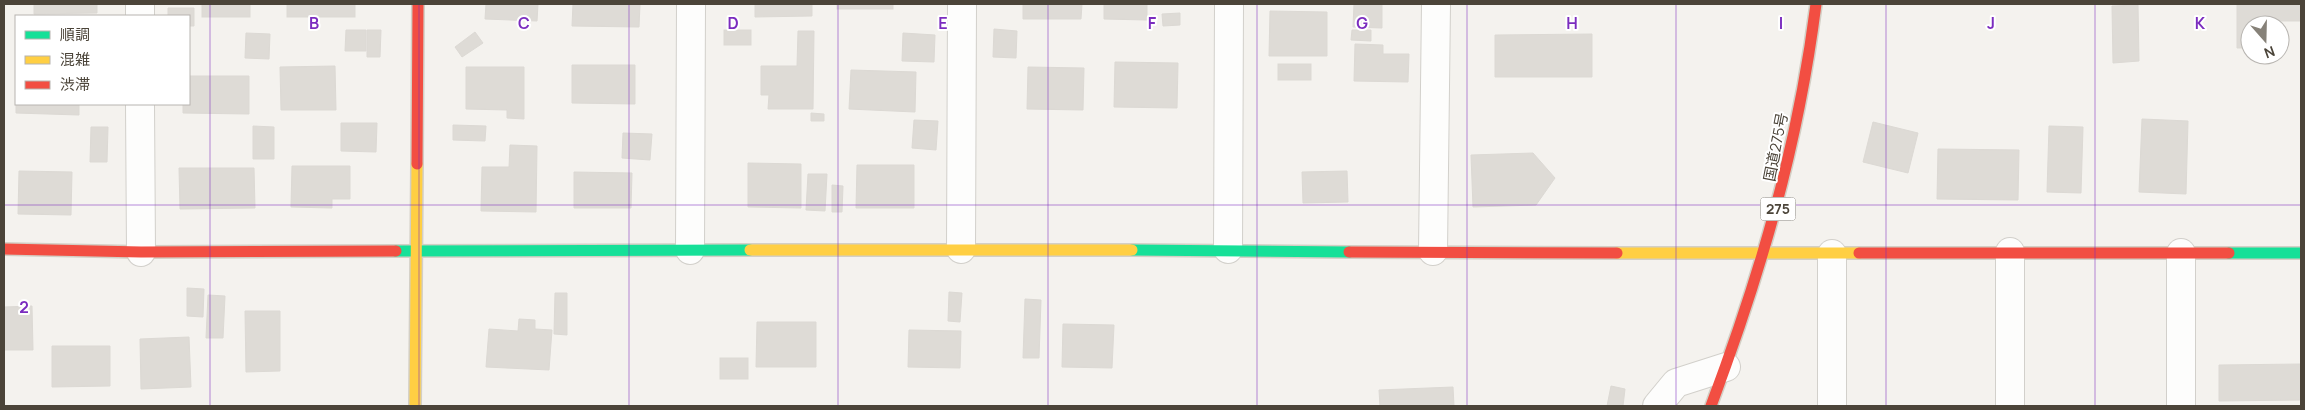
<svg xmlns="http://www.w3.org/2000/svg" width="2305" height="410" viewBox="0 0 2305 410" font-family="Manrope,'Noto Sans JP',sans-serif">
<rect width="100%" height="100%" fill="#f4f2ee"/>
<g fill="#dedbd6" stroke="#dcd9d4">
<path d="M34,4H97V13L34,14Z"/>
<rect x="202" y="4" width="48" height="13"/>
<rect x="287" y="4" width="68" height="13"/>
<path d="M486,4H538L537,21L485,19Z"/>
<path d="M573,4H640L639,27L572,26Z"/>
<path d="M755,4H812V16L755,17Z"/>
<rect x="837" y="4" width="56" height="5"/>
<path d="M1023,4H1082L1081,19H1023Z"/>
<path d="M1104,4H1147V20L1104,19Z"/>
<path d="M1354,4H1382V28L1353,27Z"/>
<path d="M2237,4H2301V21H2270V25H2250V48H2237Z"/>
<path d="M2138,5L2139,61L2113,63L2112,6Z"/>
<path d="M168,8H194V26H189V16H168Z"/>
<path d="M1270,11L1327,12V56H1269Z"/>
<path d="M1180,13V25L1163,26L1162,14Z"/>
<path d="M994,29L1017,31L1016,58L993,57Z"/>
<path d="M346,30H366V51H345Z"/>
<path d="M367,30H381L380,57H367Z"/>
<rect x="724" y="30" width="27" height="15"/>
<path d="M1352,30H1371V41L1351,40Z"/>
<path d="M798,31H814L813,109H768L769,95H761V66H797Z"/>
<path d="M475,32L483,43L462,57L455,47Z"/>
<path d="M246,33L270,34L269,59L245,58Z"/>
<path d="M903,33L935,35L934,62L902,61Z"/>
<path d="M1592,34V77H1495V35Z"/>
<path d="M1355,44L1383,45V54H1409L1408,82L1354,81Z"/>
<path d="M1115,62L1178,63L1177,108L1114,107Z"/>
<rect x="1278" y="64" width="33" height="16"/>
<path d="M572,65H635V104L572,103Z"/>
<path d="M335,66L336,110H281L280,67Z"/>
<path d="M466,67H524V119L507,118V110L466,109Z"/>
<path d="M1028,67L1084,68L1083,110L1027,109Z"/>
<path d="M851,70L916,72L915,112L849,109Z"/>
<path d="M189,76H249V114L183,113V104H189Z"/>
<path d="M16,104H79V115L16,113Z"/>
<path d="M811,113L824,114V121H811Z"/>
<path d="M2142,119L2188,121L2186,194L2139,192Z"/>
<path d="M914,120L938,121L936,150L912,148Z"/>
<path d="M1873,122L1918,133L1908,173L1863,162Z"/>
<path d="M341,123H377L376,152L341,151Z"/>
<path d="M453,125L486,126L485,141L453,140Z"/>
<path d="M253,126L274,127V159H253Z"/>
<path d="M2049,126L2083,127L2081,193L2047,192Z"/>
<path d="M91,127H108L107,162H90Z"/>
<path d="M623,133L652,134L650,160L622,158Z"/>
<path d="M510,145L537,146L536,212L481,211L482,167H509Z"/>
<path d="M1938,149L2019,150L2018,200L1937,199Z"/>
<path d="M1533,153L1555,178L1536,205L1473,207L1471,155Z"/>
<path d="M748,163L801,164V208L748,207Z"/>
<path d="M857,165H914V208H856Z"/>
<path d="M292,166H350V199H332V208L291,207Z"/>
<path d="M179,168H254L255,208L180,209Z"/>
<path d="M19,171L72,172L71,215L18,214Z"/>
<path d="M1347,171L1348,202L1303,203L1302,172Z"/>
<path d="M574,172L632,173L631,208H574Z"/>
<path d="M808,174H827L825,211L806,210Z"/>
<path d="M832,185L843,186L842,212H832Z"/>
<path d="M187,288L204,289L203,317L187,316Z"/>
<path d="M949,292L962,293L960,322L948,321Z"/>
<path d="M555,293H567V335L554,334Z"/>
<path d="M208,295L225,296L223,338H206Z"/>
<path d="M1025,299L1041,300L1039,358H1023Z"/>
<path d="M32,306L33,350H4V307Z"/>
<path d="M245,311H280V371L246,372Z"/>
<path d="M519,319L535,320V329L552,330L549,370L486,367L489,329L518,331Z"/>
<path d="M757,322H816V367H756Z"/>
<path d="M1063,324L1114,325L1112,368L1062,367Z"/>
<path d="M909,330L961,331L960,368L908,367Z"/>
<path d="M189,337L191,387L141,389L140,339Z"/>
<path d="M52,346H110V386L52,387Z"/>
<rect x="720" y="358" width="28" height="21"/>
<path d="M2301,364V400L2219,401V365Z"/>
<path d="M1611,386L1625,389L1623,406H1607Z"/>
<path d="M1453,387L1454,406H1380L1379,390Z"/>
</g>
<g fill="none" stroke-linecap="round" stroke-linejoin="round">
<defs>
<g id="street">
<path d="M140,4V16"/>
<path d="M140,104L141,252"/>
<path d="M961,249L962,4"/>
<path d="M1228,249L1229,4"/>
<path d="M690,250L691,4"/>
<path d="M1433,251L1436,4"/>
<path d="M2010,252V406"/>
<path d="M2181,253V406"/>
<path d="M1657,406L1676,383L1726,367"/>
<path d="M1832,406V254"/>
</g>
<g id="fast">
<path d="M1132,250L1349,252"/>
<path d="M396,251L750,250"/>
<path d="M2229,253H2301"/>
</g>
<g id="slow">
<path d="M750,250H1132"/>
<path d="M1617,253H1859"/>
<path d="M415,406L417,164"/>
</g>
<g id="jam">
<path d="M417,164L418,4"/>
<path d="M4,249L141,252L396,251"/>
<path d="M1349,252L1617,253"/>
<path d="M1859,253H2229"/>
<path d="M1711,406C1761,272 1798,146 1816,4"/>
</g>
</defs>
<use href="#street" stroke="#d2d0cb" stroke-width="30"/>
<use href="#fast" stroke="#d3cfc5" stroke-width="14"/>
<use href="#slow" stroke="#d3cfc5" stroke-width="14"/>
<use href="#jam" stroke="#d3cfc5" stroke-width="14"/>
<use href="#street" stroke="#fdfdfc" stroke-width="28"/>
<use href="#fast" stroke="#16e098" stroke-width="11"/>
<use href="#slow" stroke="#ffcf43" stroke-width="11"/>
<use href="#jam" stroke="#f24e42" stroke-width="11"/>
</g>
<path fill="none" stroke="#7b2cbf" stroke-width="1" stroke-opacity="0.55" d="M210,4V406M419,4V406M629,4V406M838,4V406M1048,4V406M1257,4V406M1467,4V406M1676,4V406M1886,4V406M2095,4V406M4,205H2301"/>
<g text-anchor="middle" stroke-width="4" stroke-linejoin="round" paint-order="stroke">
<rect fill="#fff" stroke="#817c74" stroke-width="1" x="1760.5" y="197.5" width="35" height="23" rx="4"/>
<g font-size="14" font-weight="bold" fill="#4b4439">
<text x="1778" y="214">275</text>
</g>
<g font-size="15" fill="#4b4439" stroke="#fff">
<text transform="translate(1776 147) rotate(-79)" y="5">国道275号</text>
</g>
</g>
<g font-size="16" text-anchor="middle" font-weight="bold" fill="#7b2cbf" stroke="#fff" stroke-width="4" stroke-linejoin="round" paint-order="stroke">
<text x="314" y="29">B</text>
<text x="524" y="29">C</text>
<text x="733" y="29">D</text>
<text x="943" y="29">E</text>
<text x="1152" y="29">F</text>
<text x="1362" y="29">G</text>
<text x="1572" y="29">H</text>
<text x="1781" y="29">I</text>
<text x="1991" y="29">J</text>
<text x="2200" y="29">K</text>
<text x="24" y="313">2</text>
</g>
<rect width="2305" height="410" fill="none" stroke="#4b4439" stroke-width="10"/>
<rect x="15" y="15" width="175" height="90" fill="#ffffff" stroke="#b7b4b0"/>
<rect x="25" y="31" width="25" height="8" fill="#16e098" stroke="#b7b4b0"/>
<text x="60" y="40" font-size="15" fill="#4b4439">順調</text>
<rect x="25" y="56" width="25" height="8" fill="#ffcf43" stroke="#b7b4b0"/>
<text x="60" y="65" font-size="15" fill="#4b4439">混雑</text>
<rect x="25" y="81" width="25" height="8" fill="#f24e42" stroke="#b7b4b0"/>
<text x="60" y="90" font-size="15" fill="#4b4439">渋滞</text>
<g transform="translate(2265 40) rotate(160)"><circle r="24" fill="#ffffff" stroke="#b7b4b0"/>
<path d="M0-4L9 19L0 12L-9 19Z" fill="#868178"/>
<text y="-8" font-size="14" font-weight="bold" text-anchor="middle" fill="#4b4439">N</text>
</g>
</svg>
